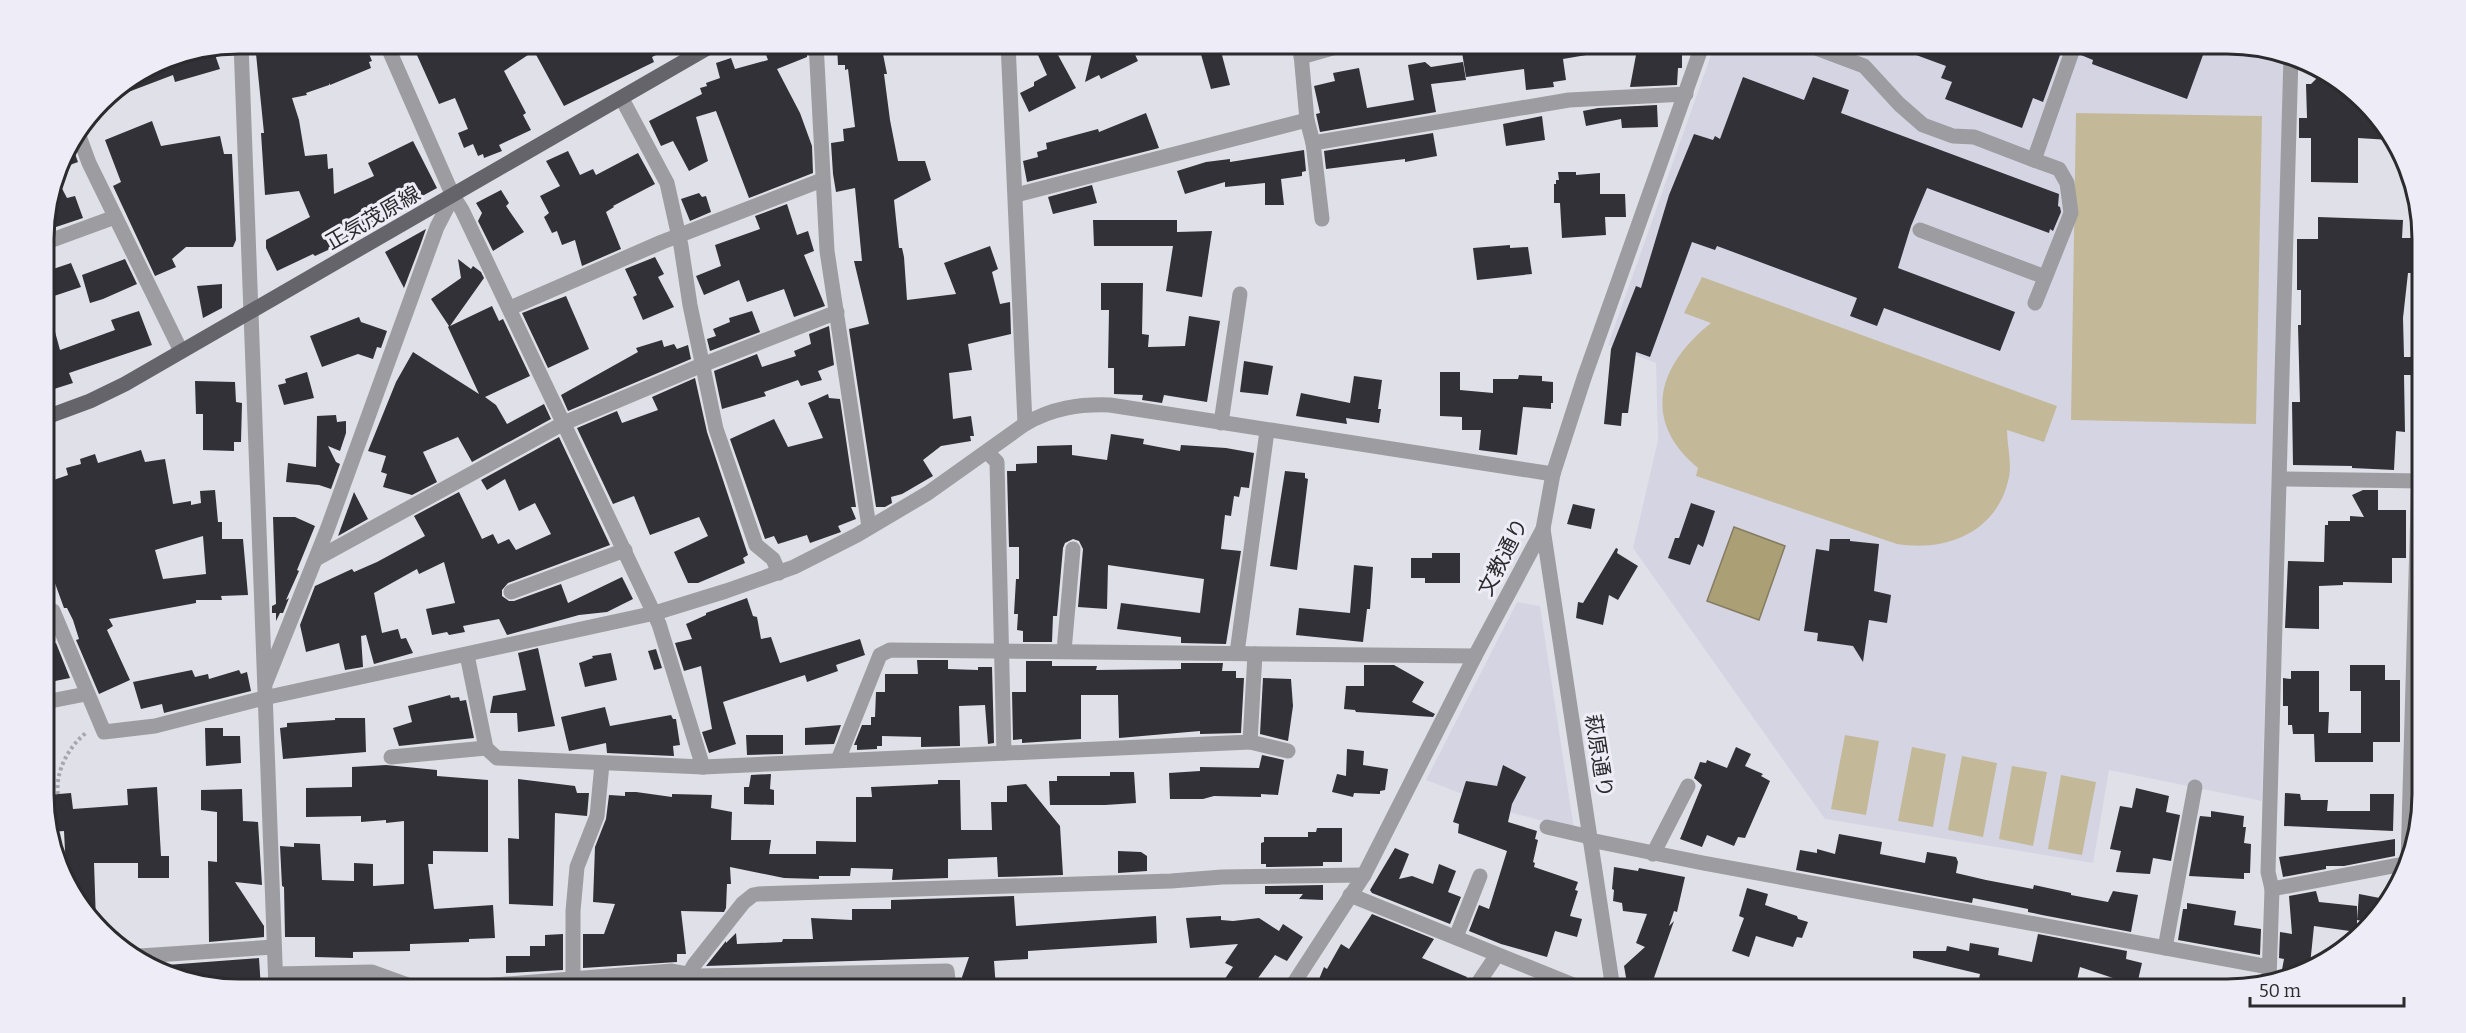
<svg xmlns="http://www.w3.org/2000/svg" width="2466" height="1033" viewBox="0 0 2466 1033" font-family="Bitter,'Noto Sans JP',serif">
<rect width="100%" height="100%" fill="#e0e0e9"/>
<g fill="#d5d4e3">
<path d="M2227,43L2284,55L2262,801L2109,770L2093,863L1825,819L1633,548L1658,440L1656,363L1608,345L1715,44Z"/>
<path d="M1517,602L1540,606L1574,829L1509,812L1426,780Z"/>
</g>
<g fill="#c3b999">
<path d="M2076,113L2262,116L2256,424L2071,420Z"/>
<path d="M1702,277L2057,406L2044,442L2007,430C2007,446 2012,462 2009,477C1998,532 1947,552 1897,544L1696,476L1698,468C1640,420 1659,364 1711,323L1684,313Z"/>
<path d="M1845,735L1879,741L1866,815L1831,809Z"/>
<path d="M1912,747L1946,754L1933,827L1898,821Z"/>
<path d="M1962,756L1997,763L1983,837L1948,830Z"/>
<path d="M2012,766L2047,772L2033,846L1999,839Z"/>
<path d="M2061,775L2096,782L2082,855L2048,849Z"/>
</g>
<path fill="#ab9f76" stroke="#857c60" stroke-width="1.5" d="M1734,527L1785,546L1759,620L1707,601Z"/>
<g fill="#323138" fill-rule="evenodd">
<path d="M255,44H365L372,61L369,62L371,68L330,85L329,83V85L306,93L307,95L292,98L299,120L305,156L327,154L328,169L333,168L334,194L374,176L368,163L413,141L437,188L354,233L328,250L315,256L313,254L277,271L266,248V240L310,217L299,191L265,195L261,133H264Z"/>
<path d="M412,44H678L652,57L654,62L564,106L534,51L504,71L526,113L523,115L531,130L499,145L502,151L484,158L483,154L478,156L473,144L464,148L458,133L468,129L455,98L439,104Z"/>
<path d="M762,44H806L807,57L777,69L800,113L812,146L813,173L749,198L716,111L696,117L708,161L689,171L673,141L661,146L649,121L702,94L700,88L707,86L706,83L720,78L716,63L731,58L735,69L768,60Z"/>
<path d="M826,44H881L887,74H884L890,120L898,161H925L931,180L894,200L899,248H902L904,257L907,300L956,294L944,263L990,246L998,269L992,272L1000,304L1010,302L1011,334L968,344L972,370L949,373L953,419L971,416L974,436H970L971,441L941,446L923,460L933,476L902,494L891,497L892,503L885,507H876L849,329L869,324L854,261H862L855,188L836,192L833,174L831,143L844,141L843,129L855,127L848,69L845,70V65H838L837,46L826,50Z"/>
<path d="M1033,44H1052L1076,88L1029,112L1020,93L1034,86V82L1047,75Z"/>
<path d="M1094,44H1130L1138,61L1101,79L1099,75L1085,82Z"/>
<path d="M1198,44H1219L1230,85L1211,89Z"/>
<path d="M1486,44V47L1520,44H1598V53L1563,59L1566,80L1553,82L1554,87L1526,90L1524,69L1466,77L1461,46Z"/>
<path d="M1646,44H1682V68H1678L1677,85L1630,87L1636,55H1647Z"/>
<path d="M1889,44H2064L2043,102L2033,98L2022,128L1945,99L1952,82L1941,78L1946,66L1889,45Z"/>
<path d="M2084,44H2207L2187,99L2092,64L2093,60L2081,55Z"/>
<path d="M213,49L220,69L175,82L173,75L123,94L119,86L165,58Z"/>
<path d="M1425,62L1431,67L1463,62L1466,80L1431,84L1436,112L1320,132L1316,114L1320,113L1314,86L1335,81L1333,73L1359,68L1367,108L1414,100L1408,65Z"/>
<path d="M2320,75L2327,84H2334L2382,120L2390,140L2358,138V183L2311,182V138H2299V118H2307L2306,84H2311Z"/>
<path d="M1743,77L1804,100L1813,77L1849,90L1841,113L2059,194L2058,206L2060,207L2061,212L2053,231L2050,229L2049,233L1927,188L1911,226L1898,268L2015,312L2000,351L1884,308L1877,326L1850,316L1857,298L1717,246L1715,250L1692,242L1650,357L1636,352L1628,413H1622L1621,426L1604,424L1611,349L1636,286L1641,288L1669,195L1694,134L1713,140L1715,136L1720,139Z"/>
<path d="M1657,105L1658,127L1622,128L1621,119L1586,126L1583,111L1598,108Z"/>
<path d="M1146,113L1159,148L1027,182L1023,161L1038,157L1037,152L1047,149L1046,143L1098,129L1099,132Z"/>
<path d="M1542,116L1545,140L1506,146L1503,124Z"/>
<path d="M152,121L161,146L220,136L224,154H232L236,240L233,247H186L172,259L176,267L155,276L113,186L121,182L105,140Z"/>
<path d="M1433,133L1437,156L1405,162V159L1326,169L1324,151Z"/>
<path d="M71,143L78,162L59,169L64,152Z"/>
<path d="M1304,150L1306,171L1302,172V176L1281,179L1284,205H1265V183L1225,187V182L1185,194L1177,171L1206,162L1230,159V162Z"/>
<path d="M568,151L580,175L593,169L596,175L638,153L655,184L613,206L614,207L606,212L621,249L582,266L575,240L562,245L557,231L552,233L544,217L549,213L540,196L560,186L546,161Z"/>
<path d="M1558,172H1576V175L1600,173V194H1625L1626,217H1605L1606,235L1562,238L1560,203H1554V184H1556V180H1559Z"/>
<path d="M57,179L67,198L75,196L83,218L44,231Z"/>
<path d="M1092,185L1097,203L1053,214L1048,197Z"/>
<path d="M501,190L509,203L506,206L524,232L493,251L478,221L482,213L476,203Z"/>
<path d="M699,193L702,197L706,196L711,212L690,221L681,199Z"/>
<path d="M787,204L797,235L808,231L814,251L804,255L825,306L794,317L784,289L747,302L739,280L704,295L696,276L721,266L715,245L760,229L755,216Z"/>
<path d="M2318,217L2403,220L2402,238H2415V273H2408L2403,318L2404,357H2412V375H2404L2405,432L2396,431L2394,470L2352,468V466L2293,465L2292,402H2300L2298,325H2301V290H2297V239H2318Z"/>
<path d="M1093,220H1177V232L1212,231L1202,297L1166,291L1173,246H1094Z"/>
<path d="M426,229L420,246L404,288L385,252Z"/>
<path d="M1510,245V248L1528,247L1532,274L1477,280L1473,248Z"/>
<path d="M655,257L664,274L658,277L674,307L643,320L633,297L637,295L625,269Z"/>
<path d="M125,259L137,284L103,299L90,303L82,275Z"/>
<path d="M458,259L471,269L473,266L481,272L484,278L450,326L492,306L499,321L503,319L530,376L485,397L496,405L507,424L544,404L551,419L472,462L458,437L423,452L437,482L412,495L383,487L387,474L381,472L386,456L368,451L396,382L413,352L479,394L448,327L449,326L431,299L461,278Z"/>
<path d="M71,263L81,287L48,298L44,288V272Z"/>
<path d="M1101,283H1143L1142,334L1149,335L1148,347L1185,346L1189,316L1220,321L1207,402L1164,395L1162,403L1142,400L1143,395L1114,394V368H1108L1109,310H1101Z"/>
<path d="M222,284V308L203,318L197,286Z"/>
<path d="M566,296L589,349L548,368L522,313Z"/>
<path d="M44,310H49L60,350L115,330L111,320L139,311L152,345L69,373L73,383L54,389L49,375L44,376Z"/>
<path d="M752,311L760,332L710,351L707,339L716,336L713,329L730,322L729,318Z"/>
<path d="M359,317L361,322L387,331L381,348L377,347L373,359L358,354L322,367L310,336Z"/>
<path d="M829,326L834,365L818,371L822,380L801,386L798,380L764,392L766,396L722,409L714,371L757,354L762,367L796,356L794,351L811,344L809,334Z"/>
<path d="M662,340L664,347L674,344L677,349L688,345L691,359L568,411L561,395L638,352L636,348Z"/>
<path d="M1244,361L1273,366L1268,395L1240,392Z"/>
<path d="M307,372L314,398L284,405L278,385L286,383L285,379Z"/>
<path d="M1440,372H1460V390L1493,393V379H1518L1519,375L1542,376V381L1553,382V403H1551V409L1523,407L1517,455L1479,450L1481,430H1462V417L1440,416Z"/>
<path d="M1354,376L1382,380L1378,409H1381L1379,423L1346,418L1347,424L1296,416L1301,393L1350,403Z"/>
<path d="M695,378L707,432L748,555L743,558L745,563L698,583H688L674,552L708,536L699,517L650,535L634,496L613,504L577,428L617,411L622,423L658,410L652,397Z"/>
<path d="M195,381L235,382L236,402L242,403L241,442H234V451L203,450V414H196Z"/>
<path d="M828,394L829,398L840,399L856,507H851L856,519L838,526L841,532L810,543L807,535L778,544L774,536L765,539L730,439L774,419L788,447L823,438L808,403Z"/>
<path d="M336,415L337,422L346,421V433L340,451L328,446L336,462L340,464L331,489L319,485L286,482L288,463L316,467L317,416Z"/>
<path d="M1111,434L1144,439L1143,444L1180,451L1181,445L1226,448L1254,453L1249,488L1241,487L1239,497L1234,496L1231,516L1225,515L1221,549L1241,551L1226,644L1181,643V637L1117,629L1121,603L1200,613L1204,579L1108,565L1107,609L1078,607L1083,549L1079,541L1073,539L1065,543L1063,548L1057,616H1053L1052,642H1023V631L1017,630L1018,614H1014L1016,579H1019V547H1009L1007,471H1016V464L1037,463V446L1072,445V455L1107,460Z"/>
<path d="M559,437L610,545L508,583L502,590V596L509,601H514L561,584L568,603L622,577L633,599L607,612L579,615L507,635L499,619L463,626L465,632L449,635L447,632L432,635L426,609L455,603L444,562L419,574L417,569L374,593L382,633L398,629L401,639L406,638L413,653L374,664L366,635L361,636L363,667L345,670L339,643L306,652L300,625L315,586L352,569L354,572L377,562L425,536L414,516L459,492L482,539L493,534L498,544L509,539L516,550L551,534L535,503L519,511L505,479L487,490L481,480Z"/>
<path d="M141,450L145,462L165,459L173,504L191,501V505L201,503L200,491L215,490L218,522H222V539H243L248,595L221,596L222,600H196V603L109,619L113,626L107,630L130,680L99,694L76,640L79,639L73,620L67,608H64L52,575L45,577V483L68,475L66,468L81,464L80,459L95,454L98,463ZM203,536L206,574L163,579L155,550Z"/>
<path d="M1285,471L1305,473V478L1308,479L1297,570L1270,566Z"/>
<path d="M2363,490H2378V510H2406V558H2392V583L2343,582V585L2319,586V629L2285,628L2288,561L2324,562L2325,525H2328V521H2350V516L2364,517L2352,495Z"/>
<path d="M354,492L368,519L338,536Z"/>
<path d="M1691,503L1715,511L1703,547L1698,544L1690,565L1668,558L1675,538H1679Z"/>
<path d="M1573,504L1595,509L1591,529L1567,524Z"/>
<path d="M273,517H295L315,526L297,570L299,571L286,600L289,598L283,613H280L276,621V613H272V606L276,604Z"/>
<path d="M1830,539H1850V541L1879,544L1874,591L1891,595L1887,623L1869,620L1863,662L1853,646L1817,641L1818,633L1804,631L1816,549L1829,551Z"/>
<path d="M1616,548L1618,549L1617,553L1638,566L1618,600L1609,595L1603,625L1576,618L1578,602L1583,603Z"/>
<path d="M1432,553H1460V583H1425V578H1411V558H1432Z"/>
<path d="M1354,565L1373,567L1370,609H1367L1363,642L1296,635L1299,608L1350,613Z"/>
<path d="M747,598L753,616L757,617L761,639L771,637L780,663L860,639L865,655L836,665L838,671L807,682L805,675L723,702L736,744L709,753L702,732L712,729L701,666L684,671L675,643L692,639L686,624L706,615V613Z"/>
<path d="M56,643L70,678L45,683V645Z"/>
<path d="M538,648L555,726L518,732L517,713H490L493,696L526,690L518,653Z"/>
<path d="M656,649L662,668L654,670L648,651Z"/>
<path d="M611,653L617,680L585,687L579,663L593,658L592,656Z"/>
<path d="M917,660H948V669L978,670V667H992L994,743L988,744L985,705L959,706L960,746L921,747V737L882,736V746H877V749L857,750V745H854L862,725H871V717H875L876,692H885V674H918Z"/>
<path d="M1026,661H1052V666H1097L1096,670L1181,669V663H1223L1222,671H1236V678H1244L1241,733L1200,734V731L1119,738L1118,695H1081V739L1022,743V739L1013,740L1012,692H1026Z"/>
<path d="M1364,665H1394L1424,682L1412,702L1435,714L1433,717L1356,712L1355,710L1344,709L1346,686H1364Z"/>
<path d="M2350,665H2385V680H2400V742H2373V762H2315L2314,734H2293L2292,725H2288V706H2283V678L2291,679V671H2319V712H2329L2328,733H2361V691H2350Z"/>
<path d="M192,670L195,677L208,674L209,679L239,670L241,674L247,672L251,691L164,713L162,704L141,709L133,682Z"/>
<path d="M1263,678L1291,679L1293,706L1288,741L1260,734Z"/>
<path d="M450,695L451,698L459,697L460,701L466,700L474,738L399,746L393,728L412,722L408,706Z"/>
<path d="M605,707L610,726L671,715L673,719H676L680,745L673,746L674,756L607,753L606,743L569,751L561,717Z"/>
<path d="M335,718H365L366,752L283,759L280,728L287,727V723L335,720Z"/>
<path d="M841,725L834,744L805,745V728Z"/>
<path d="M205,728H223V736H240L241,763L206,766Z"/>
<path d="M746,735H783V754L747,755Z"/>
<path d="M1736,747L1751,754L1745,766L1763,774L1761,776L1770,781L1745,838L1738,837L1734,846L1707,835L1702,847L1680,839L1702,785L1694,778L1700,762L1706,763L1707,760L1727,768Z"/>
<path d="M1347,749L1364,751L1363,765L1388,769L1385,790L1380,791V794L1354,793L1353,797L1332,792L1337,774L1346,776Z"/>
<path d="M1262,755L1284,760L1278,795L1261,794V797L1214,796L1203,799H1170L1169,773L1200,771V767L1259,768Z"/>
<path d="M386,765L437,770V776L488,780V852L433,851V864H428L434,909L493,905L495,938L469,939V942L410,944V951L353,952V958L315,957V937H285L284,887L282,886L280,846L294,847V843L320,844L322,880L354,881V863L373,864V886L404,884V821L386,823V820L361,822V816L306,817V788L352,787V767Z"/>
<path d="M1503,765L1526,777L1512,804L1508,822L1537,831L1535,839L1538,840L1533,862L1535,863L1534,867L1578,882L1575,890L1578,891L1570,916L1582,919L1577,937L1555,931L1547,957L1501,944L1469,931L1479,905L1489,909L1507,851L1458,833L1459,824L1453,822L1466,781L1497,786Z"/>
<path d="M1110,772H1134L1136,803L1105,805H1050L1049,781H1057V776H1110Z"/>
<path d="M771,774L770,789L774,790V805L744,804V787H749L751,775Z"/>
<path d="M518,779L575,786L577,793H589L587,816L555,813L553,906L509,904L508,838L519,839Z"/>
<path d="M938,780H960L961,830H992L991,802H1007V786L1026,784L1060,826L1063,875L998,877L997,857L948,859V878L892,880L893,869L851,868L850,876H819V879L784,878L730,867L731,884H727L726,908L724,912L681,911L686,954H677V962L583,968V934H604L615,904L593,902L595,847L606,819L609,795L625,796V792H636L672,797V794L712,795L711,808L732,812L731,840H771L769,854H816V841L856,842V797H872L871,787L938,784Z"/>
<path d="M157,787L161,856H169V878H138V863H94L96,922L84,913L66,870L64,831L50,832L45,820L47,795L71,793L73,809L128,805L127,789Z"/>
<path d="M2136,788L2169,796L2166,812L2180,815L2171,861L2153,858L2150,874L2116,872L2121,851L2110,849L2120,806L2132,808Z"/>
<path d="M242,789L243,821L258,822L262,885L235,882L264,926V937L209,942L208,861L217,862V812L201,810V790Z"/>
<path d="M2285,793L2300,794L2301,800H2328L2327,811H2370V794H2394L2393,831L2284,826Z"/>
<path d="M2211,811L2244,816L2243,827H2246L2244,843L2251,844L2250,873H2244V879L2189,876L2199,820L2200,816L2211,817Z"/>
<path d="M1317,828H1342V862H1323V866L1266,867V864H1261V843L1264,842V837H1308V832H1316Z"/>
<path d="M1839,834L1882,842L1880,854L1925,863L1927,852L1956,857L1958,862L1956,873L1986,880L2033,889L2034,885L2071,893V895L2108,902L2113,891L2138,895L2131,932L2042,915L2028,912V909L1973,898L1972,903L1796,870L1800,850L1817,853V849L1835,854Z"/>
<path d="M2395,839V856L2344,866H2326V869L2283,877L2279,857Z"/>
<path d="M1395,848L1409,854L1399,879L1412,876L1433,884L1439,864L1456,871L1448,892L1461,897L1450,924L1372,893L1370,890Z"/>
<path d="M1118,851L1141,852L1147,856V871L1118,873Z"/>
<path d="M1614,867L1638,871L1639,868L1685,877L1677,912L1674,911L1669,926L1674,921L1650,989H1628L1624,966L1645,947L1636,943L1647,914L1623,911L1622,903L1613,901L1614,890L1612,889Z"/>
<path d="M1323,885V900L1299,899L1303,894H1265V886Z"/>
<path d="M1747,888L1768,894L1765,905L1797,916L1798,919L1808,922L1802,938L1797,937L1793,947L1756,936L1749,957L1732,951L1744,918L1739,916Z"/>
<path d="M2316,891L2319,902L2357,906V932L2314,926L2310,965L2281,975L2284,959L2279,958L2280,932L2292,934L2289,896Z"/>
<path d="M2359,894L2390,900L2382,913L2372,923L2357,920Z"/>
<path d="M1014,896L1016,926L1156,916L1157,943L1028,951V959L994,961L996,989H963L962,977L969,957L706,966L726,941V943L736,933L737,944L782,942L783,939H813L811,918L852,920V909H891V900Z"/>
<path d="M2187,903L2236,911L2234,925L2261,929L2260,955L2178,940L2183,909H2187Z"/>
<path d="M1372,914L1434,939L1422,958L1467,977L1462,989H1315L1324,967L1327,969L1341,944L1349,949Z"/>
<path d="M1221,916V920L1233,921L1259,918L1279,931L1283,924L1303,937L1287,961L1275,955L1250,989H1218L1233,967L1225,963L1238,944L1190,948L1186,918Z"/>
<path d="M563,934V970L506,973V956H530V946H545V935Z"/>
<path d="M2038,934L2127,951L2126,959L2142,963L2136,989L2115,983L2116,979L2080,967L2075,989L2035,982L2034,989H2025L1979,979L1980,974L1913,958V951H1946L1947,946L1969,951L1970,943L1999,948L1998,955L2032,962Z"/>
<path d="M259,958L261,989L239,990L223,986V980L201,982L165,975L153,966Z"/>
<path d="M659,982V989H629V984Z"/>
</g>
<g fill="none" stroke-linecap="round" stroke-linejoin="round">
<path stroke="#a6a6ad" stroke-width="4" stroke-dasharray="3 3" stroke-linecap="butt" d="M58,794C55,771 69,746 87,732"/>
<g stroke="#9d9ca0" stroke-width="15">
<path d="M241,43L276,989"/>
<path d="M386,43L453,196L462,210L659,624L703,767"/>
<path d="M816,43L827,251L869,527"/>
<path d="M1008,43L1025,424"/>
<path d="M1300,43L1307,120L1313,143L1322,219"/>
<path d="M1812,43L1816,48L1864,66L1899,104L1923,125L1953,136L1974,137L2034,160L2075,43"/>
<path d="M1301,57L1350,43"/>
<path d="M622,99L667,183L681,246L690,305L716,429L756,545L773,559L779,573"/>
<path d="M78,133L89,163L181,351"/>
<path d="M1313,143L1569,100L1686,94"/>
<path d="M2034,160L2059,169L2067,183L2071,213L2035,303"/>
<path d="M1016,195L1307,120"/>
<path d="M1920,230L2045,277"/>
<path d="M44,243L115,217"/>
<path d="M510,308L662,242L822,180"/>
<path d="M1221,423L1240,294"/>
<path d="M987,452L997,462L1004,753"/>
<path d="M2280,479L2422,481"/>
<path d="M1543,529L1613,989"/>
<path d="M316,559L564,423L702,365L837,312"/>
<path d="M511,592L625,550"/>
<path d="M45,607L53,611L104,732L155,726L264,698L655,613L726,591L794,567L857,535L928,493L1025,424C1052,408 1079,404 1110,405L1553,474"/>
<path d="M1064,651L1073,549"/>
<path d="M1237,653L1267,431"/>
<path d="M467,655L486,748L497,758L703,767L1250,742L1255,654"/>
<path d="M266,682L327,530L437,227L453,196"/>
<path d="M45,702L86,694"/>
<path d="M1250,742L1288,751"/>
<path d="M391,757L486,748"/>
<path d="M838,760L880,655L890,650L1475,656"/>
<path d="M1547,827L1590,837"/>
<path d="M1590,840L1703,863L2269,967"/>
<path d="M1653,854L1688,786"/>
<path d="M2408,863L2421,397"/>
<path d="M2272,889L2409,863"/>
<path d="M1350,895L1583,989"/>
<path d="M1456,937L1480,876"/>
<path d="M2165,948L2195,787"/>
<path d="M140,956L274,947"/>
<path d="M276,974L372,972L419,989"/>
<path d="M2269,979L2272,889L2268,872L2291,56"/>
<path d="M573,981V911L577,867L597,816L602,764"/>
<path d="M445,989L672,971L699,976L947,971L949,989"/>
<path d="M680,989L694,965L743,903L753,895L758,894L1171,881L1222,877L1364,875"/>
<path d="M1290,989L1364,875L1475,656L1543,529L1553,474L1584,378L1703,43"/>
<path d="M1474,989L1497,955"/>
</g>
<path stroke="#64646a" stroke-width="15" d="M44,418L90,401L125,384L716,43"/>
</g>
<g text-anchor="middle" stroke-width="6" stroke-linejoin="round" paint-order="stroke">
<g font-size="21" fill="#2b2b2e" stroke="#eeedf7">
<text transform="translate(373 218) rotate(-30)" y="7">正気茂原線</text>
<text transform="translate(1503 557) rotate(-63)" y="7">文教通り</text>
<text transform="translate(1599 756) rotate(81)" y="7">萩原通り</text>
</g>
</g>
<path d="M0 0H2466V1033H0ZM239 54H2227A185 185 0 0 1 2412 239V794A185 185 0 0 1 2227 979H239A185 185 0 0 1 54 794V239A185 185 0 0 1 239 54Z" fill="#eeedf7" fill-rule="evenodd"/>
<path fill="none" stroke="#2b2b2e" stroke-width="3" d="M239 54H2227A185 185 0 0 1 2412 239V794A185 185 0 0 1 2227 979H239A185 185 0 0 1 54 794V239A185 185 0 0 1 239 54Z"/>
<path d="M2250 997v9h154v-9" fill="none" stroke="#2b2b2e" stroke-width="3"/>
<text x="2259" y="997" font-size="18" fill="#2b2b2e" stroke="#eeedf7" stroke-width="4.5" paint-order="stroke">50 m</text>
</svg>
